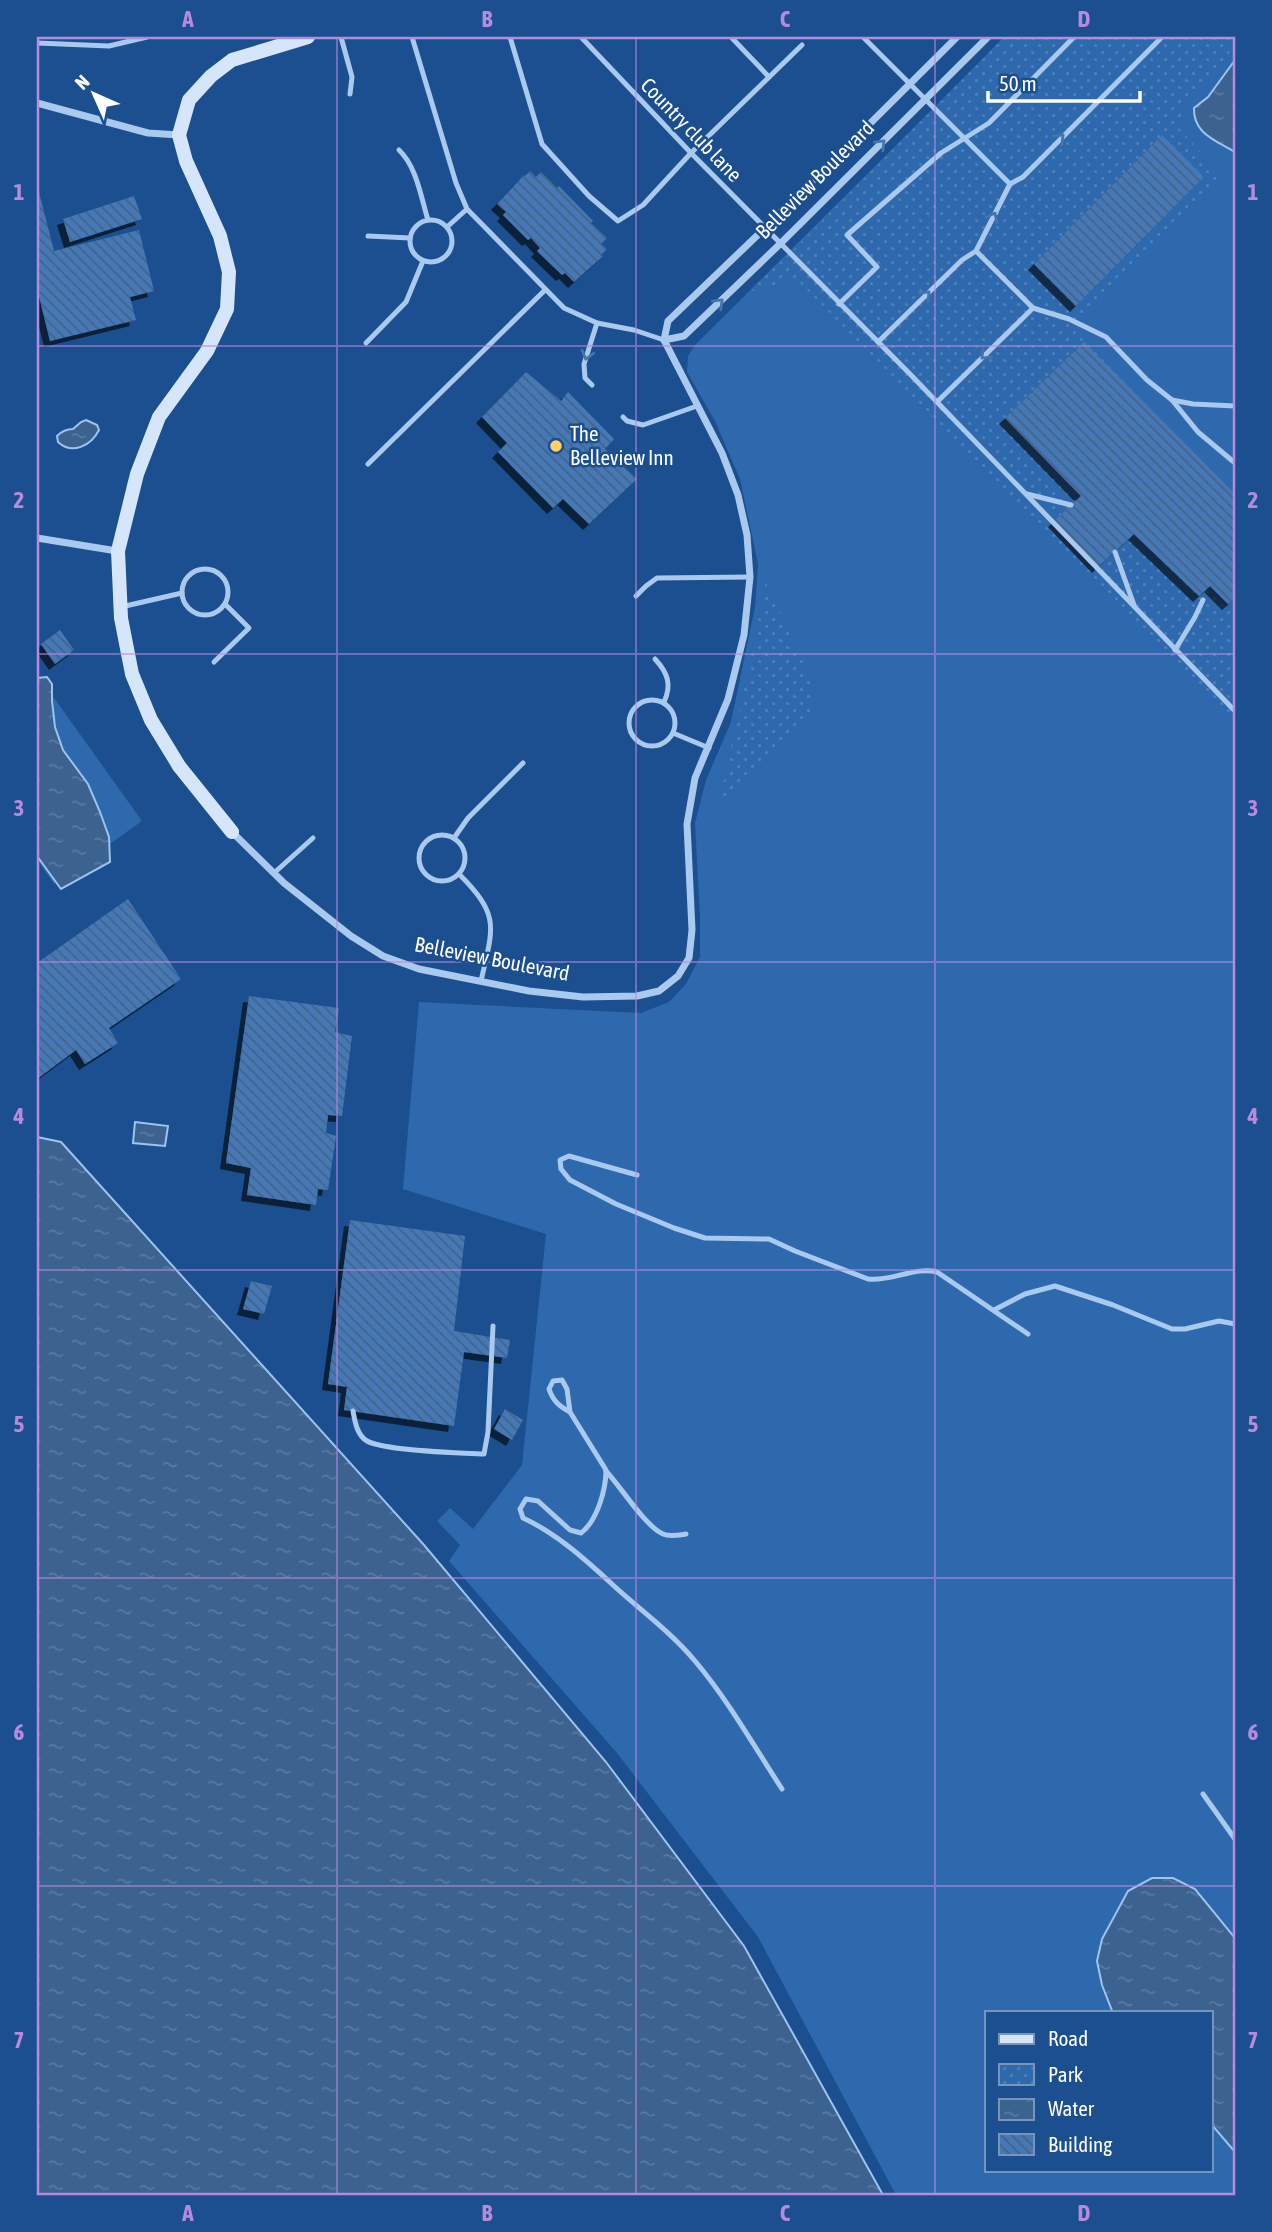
<svg xmlns="http://www.w3.org/2000/svg" width="1272" height="2232" viewBox="0 0 1272 2232" font-family="'Asap Condensed',sans-serif">
<defs>
<pattern id="park-dots" width="8" height="8" patternUnits="userSpaceOnUse" patternTransform="scale(1.75)"><rect width="8" height="8" fill="#2e69ad"/><path d="M2 2h.1M6 6h.1" fill="none" stroke="#4d80b9" stroke-width="1.8" stroke-linecap="round"/></pattern>
<pattern id="water-ripples" width="26" height="14" patternUnits="userSpaceOnUse" patternTransform="scale(1.75)"><rect width="26" height="14" fill="#3c6290"/><path d="M2 4q2-2 4 0t4 0M15 11q2-2 4 0t4 0" fill="none" stroke="#597aa1"/></pattern>
<pattern id="building-back-hatch" width="6" height="6" patternUnits="userSpaceOnUse" patternTransform="scale(1.75)"><rect width="6" height="6" fill="#4478b7"/><path d="M-1 5l2 2M0 0l6 6M5-1l2 2" fill="none" stroke="#486282"/></pattern>
<filter id="shadow"><feDropShadow dx="-6" dy="6" stdDeviation="0" flood-color="#0009"/></filter>
</defs>
<rect width="100%" height="100%" fill="#1b4f8f"/>
<g fill="#2e69ad" fill-rule="evenodd">
<path d="M1005,37H1235V2195H896L758,1937L617,1753L449,1561L460,1545L437,1521L450,1508L473,1529L522,1465L546,1234L403,1189L419,1002L641,1013L669,1002L686,984L700,957V918L695,823L706,780L731,722L755,607L758,564L740,479L715,421L687,372L688,356L695,345ZM987,2013H1211V2171H987Z"/>
<path d="M37,674L142,821L54,884L37,859Z"/>
</g>
<g fill="url(#park-dots)">
<path d="M1004,37H1235V45L1210,79L1188,100L1185,106V120L1178,127L1226,179L1074,330L1235,496V722L797,280L753,291L751,289L792,251Z"/>
<path d="M765,581L810,677L814,709L718,808L755,639Z"/>
</g>
<g fill="url(#water-ripples)" stroke="#9cc4f0" stroke-width="2">
<path d="M1235,60V151H1233C1215,140 1193,133 1194,108L1208,97Z"/>
<path d="M86,420L97,425L99,430C91,446 72,455 58,442L57,436C62,431 66,429 73,429L81,422Z"/>
<path d="M47,677L52,684V701L55,727L63,750L88,784L100,812L109,837L110,862L61,889L37,856V678Z"/>
<path d="M135,1122L168,1126L165,1146L133,1143Z"/>
<path d="M37,1137L61,1142L424,1545L606,1762L744,1946L883,2195H37Z"/>
<path d="M1152,1878H1173L1195,1889L1235,1938V2152L1211,2124V2013H1113L1102,1985L1097,1961L1102,1939L1128,1891Z"/>
</g>
<g fill="url(#building-back-hatch)" filter="url(#shadow)">
<path d="M1162,135L1204,177L1076,306L1034,264Z"/>
<path d="M530,171L536,177L541,172L557,188L559,186L593,221L591,223L607,238L601,244L607,249L601,255L603,256L574,282L565,273L562,275L537,251L540,248L531,238L528,240L503,215L506,212L497,204L524,175L525,176Z"/>
<path d="M37,184L54,251L139,230L154,291L130,297L136,320L50,341L37,288Z"/>
<path d="M134,196L142,219L70,242L63,219Z"/>
<path d="M1084,342L1235,494V598L1228,604L1210,586L1199,596L1134,534L1098,567L1054,521L1081,496L1005,418Z"/>
<path d="M526,372L561,401L568,392L614,439L605,449L637,479L589,524L563,499L553,508L498,452L507,443L482,417Z"/>
<path d="M60,630L74,650L55,664L41,644Z"/>
<path d="M128,899L181,979L109,1028L118,1043L85,1064L76,1050L37,1079V963Z"/>
<path d="M249,996L339,1008L335,1032L352,1036L342,1116L328,1115L326,1133L336,1136L328,1190L318,1189L316,1205L247,1195L251,1168L226,1163Z"/>
<path d="M350,1220L465,1236L454,1331L510,1340L507,1358L464,1352L454,1426L344,1410L347,1387L328,1384Z"/>
<path d="M251,1281L272,1286L264,1314L243,1309Z"/>
<path d="M505,1409L523,1420L512,1440L494,1429Z"/>
</g>
<g fill="none" stroke-linecap="round" stroke-linejoin="round">
<g stroke="#a9c9ee" stroke-width="5">
<path d="M341,37L352,77L350,94"/>
<path d="M412,37L456,183L467,209L564,308L597,323L634,330L664,340"/>
<path d="M510,37L542,144L589,196L618,221L643,205L691,153L802,45"/>
<path d="M581,37L691,153L909,373L1235,711"/>
<path d="M731,37L769,77"/>
<path d="M863,37L1010,184"/>
<path d="M37,43L109,46L147,37"/>
<path d="M399,150C417,167 421,198 428,220"/>
<circle cx="431" cy="241" r="21"/>
<path d="M447,227L467,209"/>
<path d="M368,236L410,238"/>
<path d="M976,251L1033,308L1069,319L1106,337L1147,380L1172,400L1193,404L1235,406"/>
<path d="M839,304L877,267L847,235L941,153L989,123L1074,37"/>
<path d="M878,342L962,260L976,251L1010,184L1023,177L1162,37"/>
<path d="M366,343L406,302L423,261"/>
<path d="M592,385L585,378L584,364L597,323"/>
<path d="M1172,400L1198,432L1235,463"/>
<path d="M937,402L1033,308"/>
<path d="M623,417L627,421L643,425L697,406"/>
<path d="M368,464L545,290"/>
<path d="M1027,494L1071,505"/>
<path d="M1115,552L1134,605"/>
<circle cx="205" cy="592" r="23"/>
<path d="M636,596L646,586L657,578L750,577"/>
<path d="M121,607L182,593"/>
<path d="M1175,650L1195,617L1203,600"/>
<path d="M655,659C668,673 672,685 664,702"/>
<path d="M214,662L249,628L225,604"/>
<circle cx="652" cy="723" r="23"/>
<path d="M673,733L709,748"/>
<circle cx="442" cy="858" r="23"/>
<path d="M454,838L468,818L523,763"/>
<path d="M274,873L313,838"/>
<path d="M459,874C501,916 493,927 481,981"/>
<path d="M637,1175L569,1156L560,1160L561,1169L570,1180L616,1204L674,1228L705,1238L769,1239L795,1251L868,1279C891,1282 916,1266 937,1272L1028,1334"/>
<path d="M994,1310L1025,1294L1055,1286L1113,1305L1172,1329H1185L1219,1321L1235,1324"/>
<path d="M353,1411C355,1422 357,1435 367,1441C384,1451 460,1453 484,1454L488,1432L493,1326"/>
<path d="M570,1412C559,1406 553,1401 549,1389L553,1381L562,1380L567,1389L570,1412L606,1470C606,1490 597,1521 581,1533L570,1530L538,1501L526,1499L520,1509L523,1518C556,1533 586,1560 613,1585C640,1610 671,1632 695,1661C728,1700 754,1746 782,1789"/>
<path d="M606,1471C621,1487 645,1526 663,1534C670,1537 679,1535 686,1534"/>
<path d="M1203,1794L1235,1839"/>
</g>
<g stroke="#a9c9ee" stroke-width="7">
<path d="M37,103L148,133L179,135"/>
<path d="M664,340L684,336L780,244L988,37"/>
<path d="M37,538L117,551"/>
<path d="M232,832L284,883L351,936L383,956L419,969L529,991L583,997L637,996L659,991L678,976L689,958L692,930L687,824L695,778L728,699L744,635L750,577L747,535L738,495L722,453L664,340L668,321L765,228L957,37"/>
</g>
<path stroke="#d6e6fa" stroke-width="14" d="M232,832L179,766L151,720L132,674L121,618L118,551L137,474L159,417L207,351L227,309L229,272L220,236L186,161L179,135L189,100L211,76L232,60L308,37"/>
</g>
<defs><path id="oneway-chevron" d="M-2-3.5L2.5 0L-2 3.5" fill="none" stroke-width="1.6" stroke-linecap="round" stroke-linejoin="round" transform="scale(1.75)"/></defs>
<g stroke="#4674ac">
<use href="#oneway-chevron" transform="translate(1060 138) rotate(-45)"/>
<use href="#oneway-chevron" transform="translate(881 144) rotate(-45)"/>
<use href="#oneway-chevron" transform="translate(993 217) rotate(-63)"/>
<use href="#oneway-chevron" transform="translate(926 295) rotate(-45)"/>
<use href="#oneway-chevron" transform="translate(719 303) rotate(-44)"/>
<use href="#oneway-chevron" transform="translate(587 355) rotate(105)"/>
<use href="#oneway-chevron" transform="translate(985 355) rotate(135)"/>
</g>
<path fill="none" stroke="#b68bdc" stroke-width="2" stroke-opacity="0.55" d="M337,37V2195M636,37V2195M935,37V2195M37,346H1235M37,654H1235M37,962H1235M37,1270H1235M37,1578H1235M37,1886H1235"/>
<circle fill="#ffd166" stroke="#1b4f8f" stroke-width="2.5" cx="556" cy="446" r="7"/>
<g text-anchor="middle" stroke-width="5" stroke-linejoin="round" paint-order="stroke">
<g font-size="21" fill="#fff" stroke="#1b4f8f">
<text transform="translate(691 130) rotate(46)" y="7">Country club lane</text>
<text transform="translate(815 180) rotate(-45)" y="7">Belleview Boulevard</text>
<text transform="translate(492 959) rotate(11)" y="7">Belleview Boulevard</text>
</g>
<g font-size="21" fill="#fff" stroke="#1b4f8f" text-anchor="start">
<text x="570" y="441">The<tspan x="570" dy="24">Belleview Inn</tspan></text>
</g>
</g>
<rect width="1272" height="2232" fill="none" stroke="#1b4f8f" stroke-width="77"/>
<rect x="985" y="2011" width="228" height="161" fill="#1b4f8f" stroke="#7695bc" stroke-width="2"/>
<rect x="999" y="2034" width="35" height="10" fill="#d6e6fa" stroke="#7695bc" stroke-width="2"/>
<text x="1048" y="2046" font-size="21" fill="#ffffff">Road</text>
<rect x="999" y="2064" width="35" height="21" fill="url(#park-dots)" stroke="#7695bc" stroke-width="2"/>
<text x="1048" y="2082" font-size="21" fill="#ffffff">Park</text>
<rect x="999" y="2099" width="35" height="21" fill="url(#water-ripples)" stroke="#7695bc" stroke-width="2"/>
<text x="1048" y="2116" font-size="21" fill="#ffffff">Water</text>
<rect x="999" y="2134" width="35" height="21" fill="url(#building-back-hatch)" stroke="#7695bc" stroke-width="2"/>
<text x="1048" y="2152" font-size="21" fill="#ffffff">Building</text>
<g transform="translate(94 94) rotate(315)" stroke="#1b4f8f" stroke-width="5" paint-order="stroke">
<path d="M0-5L12 26L0 18L-12 26Z" fill="#ffffff"/>
<text y="-10" font-size="19" font-weight="bold" text-anchor="middle" fill="#ffffff">N</text>
</g>
<path d="M988 91v10h152v-10" fill="none" stroke="#ffffff" stroke-width="3.5"/>
<text x="999" y="91" font-size="21" fill="#ffffff" stroke="#1b4f8f" stroke-width="5" paint-order="stroke">50 m</text>
<rect x="38" y="38" width="1196" height="2156" fill="none" stroke="#b68bdc" stroke-width="2.5"/>
<g font-size="23" text-anchor="middle" font-weight="bold" fill="#b68bdc">
<text x="188" y="27">A</text>
<text x="487" y="27">B</text>
<text x="785" y="27">C</text>
<text x="1084" y="27">D</text>
<text x="19" y="200">1</text>
<text x="1253" y="200">1</text>
<text x="19" y="508">2</text>
<text x="1253" y="508">2</text>
<text x="19" y="816">3</text>
<text x="1253" y="816">3</text>
<text x="19" y="1124">4</text>
<text x="1253" y="1124">4</text>
<text x="19" y="1432">5</text>
<text x="1253" y="1432">5</text>
<text x="19" y="1740">6</text>
<text x="1253" y="1740">6</text>
<text x="19" y="2048">7</text>
<text x="1253" y="2048">7</text>
<text x="188" y="2221">A</text>
<text x="487" y="2221">B</text>
<text x="785" y="2221">C</text>
<text x="1084" y="2221">D</text>
</g>
</svg>
